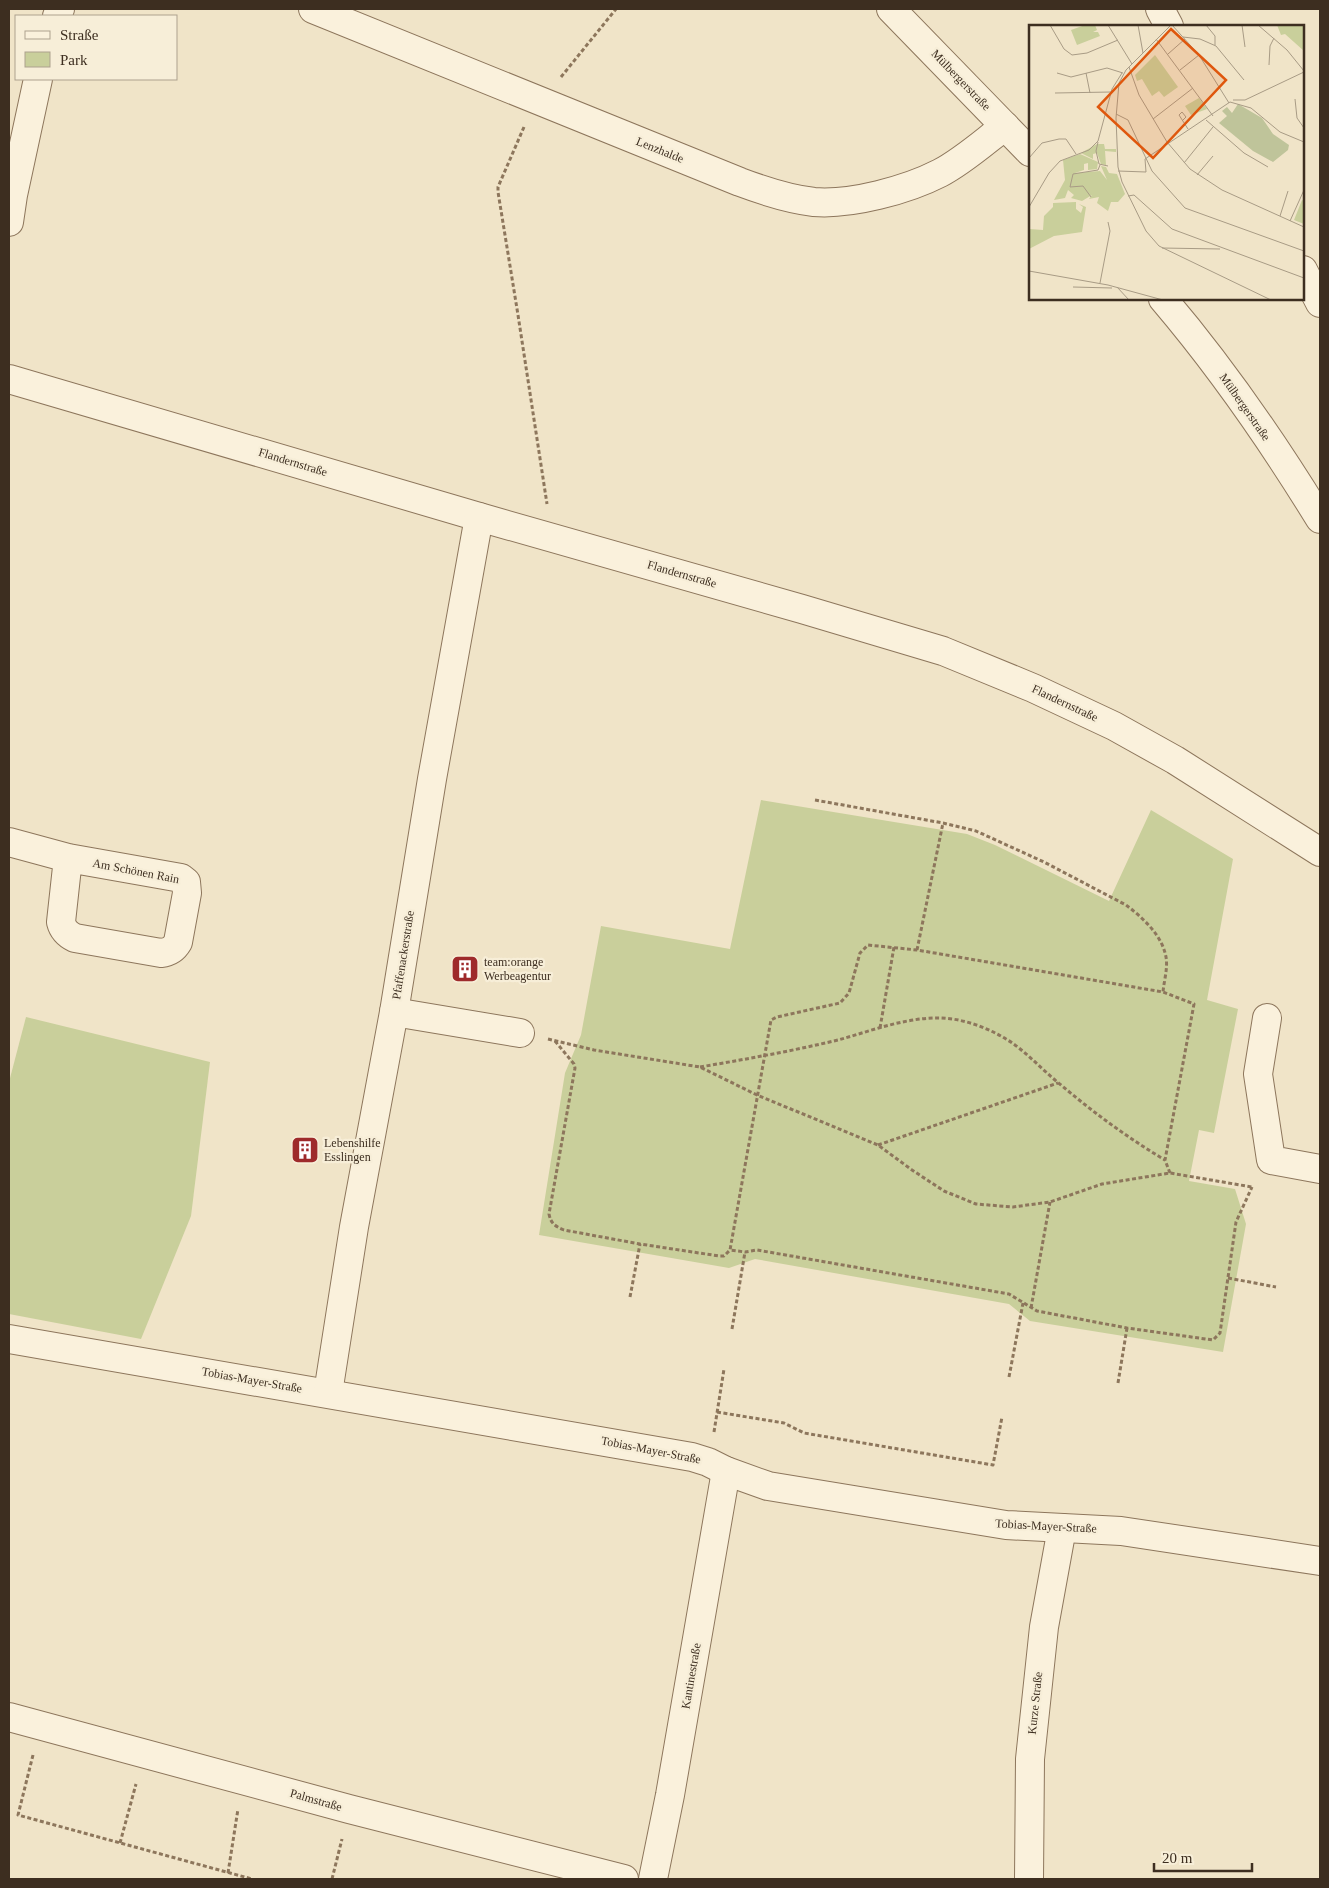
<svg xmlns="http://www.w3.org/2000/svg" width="1329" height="1888" viewBox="0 0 1329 1888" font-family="Georgia,serif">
<rect width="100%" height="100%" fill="#f0e4c8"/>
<g fill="#c9cf9b">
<path d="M761,800L967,834L995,845L1109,901L1151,810L1233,859L1207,1000L1238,1009L1214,1133L1199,1130L1189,1181L1235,1189L1246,1224L1223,1352L1030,1321L1009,1304L755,1259L729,1268L539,1235L565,1073L581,1035L601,926L730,949Z"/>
<path d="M26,1017L210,1062L191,1216L141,1339L9,1314V1082Z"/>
</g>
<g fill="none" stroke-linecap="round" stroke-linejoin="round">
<defs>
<g id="minor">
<path d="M313,9L740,182C764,191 788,199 814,202C851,205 907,190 940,173C963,161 984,142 1005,126"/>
<path d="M891,9L1030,152"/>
<path d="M1160,9L1169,26"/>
<path d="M57,16L60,9"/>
<path d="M9,222L13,195L38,79"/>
<path d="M1303,270L1320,303"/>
<path d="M1163,299C1220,366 1274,444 1320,519"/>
<path d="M9,379L479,517L802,609L943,651L1033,688L1114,726L1175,760L1320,852"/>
<path d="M9,842L68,858L181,878L186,882L187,893L178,942C174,949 170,952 161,953L75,938C67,934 63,930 61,922L68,858"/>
<path d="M394,1012L520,1033"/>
<path d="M1267,1018L1258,1074L1271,1160L1320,1169"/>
<path d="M9,1339L692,1457L708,1462L726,1471L768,1486L1006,1525L1121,1531L1320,1561"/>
<path d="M328,1393L354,1227L394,1012L432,779L479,517"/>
<path d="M9,1717L349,1809L624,1879"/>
<path d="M653,1879L670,1795L726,1471"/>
<path d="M1029,1879L1030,1759L1044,1627L1062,1528"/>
</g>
</defs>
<use href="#minor" stroke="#8d765c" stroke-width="30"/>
<g stroke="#8d765c" stroke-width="3" stroke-dasharray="4 2.5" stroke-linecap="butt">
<path d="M561,77L616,9"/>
<path d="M524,127L498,187V192L518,315L547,504"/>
<path d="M815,800L943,823L976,831L1044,862L1126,905C1143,918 1162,935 1166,957C1168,968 1164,981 1163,992"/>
<path d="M917,950L943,823"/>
<path d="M880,1028L894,947"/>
<path d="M548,1039L594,1050L700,1067L757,1095L878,1145L912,1170L944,1191L976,1204L1013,1207L1050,1202L1102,1184L1170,1173L1252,1187"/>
<path d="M555,1041L574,1064L575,1068L549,1214C551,1224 555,1226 564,1230L640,1244L719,1256H724L730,1250"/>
<path d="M700,1067C747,1059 792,1051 838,1040C871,1031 906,1017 941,1018C964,1019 986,1027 1006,1039C1026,1051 1042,1070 1061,1085C1094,1113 1128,1138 1165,1160"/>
<path d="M878,1145L1058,1083"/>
<path d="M1170,1173L1165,1160L1194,1004L1163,992L917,950L868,945L860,953L849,993L840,1003L777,1017L771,1020L730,1250L745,1252L757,1250L1009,1294L1037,1311L1127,1328L1213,1340L1220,1333L1236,1222L1252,1187"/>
<path d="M1228,1278L1276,1287"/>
<path d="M630,1297L640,1244"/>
<path d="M1031,1308L1050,1202"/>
<path d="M732,1329L745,1252"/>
<path d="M1009,1377L1023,1303"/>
<path d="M1118,1383L1127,1328"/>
<path d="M717,1412L784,1423L804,1433L993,1465L1002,1417"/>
<path d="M714,1432L724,1369"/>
<path d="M33,1755L18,1815L252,1879"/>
<path d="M120,1843L136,1784"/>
<path d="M228,1873L238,1809"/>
<path d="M332,1879L342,1839"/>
</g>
<use href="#minor" stroke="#faf1dc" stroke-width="28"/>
</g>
<defs>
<symbol id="building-square" viewBox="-11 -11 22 22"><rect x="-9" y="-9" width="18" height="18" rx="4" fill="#9e2a2b" stroke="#f7eed8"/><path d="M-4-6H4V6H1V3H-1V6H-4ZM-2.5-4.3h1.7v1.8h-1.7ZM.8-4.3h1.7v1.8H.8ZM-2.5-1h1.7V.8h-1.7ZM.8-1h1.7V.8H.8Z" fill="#fff"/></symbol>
</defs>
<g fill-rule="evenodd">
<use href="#building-square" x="449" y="953" width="32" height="32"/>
<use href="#building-square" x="289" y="1134" width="32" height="32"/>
</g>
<g text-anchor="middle" stroke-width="4.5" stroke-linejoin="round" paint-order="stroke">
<g font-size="12" fill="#3d2e20" stroke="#f7eed8">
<text transform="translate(961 80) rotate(46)" y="4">Mülbergerstraße</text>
<text transform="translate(660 150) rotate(22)" y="4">Lenzhalde</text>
<text transform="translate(1245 407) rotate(55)" y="4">Mülbergerstraße</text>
<text transform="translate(293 462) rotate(17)" y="4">Flandernstraße</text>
<text transform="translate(682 574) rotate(16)" y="4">Flandernstraße</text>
<text transform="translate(1065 703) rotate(25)" y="4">Flandernstraße</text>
<text transform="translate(136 871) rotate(11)" y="4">Am Schönen Rain</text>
<text transform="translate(403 955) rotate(-81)" y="4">Pfaffenackerstraße</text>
<text transform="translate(252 1380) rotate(10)" y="4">Tobias-Mayer-Straße</text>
<text transform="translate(651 1450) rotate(11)" y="4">Tobias-Mayer-Straße</text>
<text transform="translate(1046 1526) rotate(3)" y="4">Tobias-Mayer-Straße</text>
<text transform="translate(691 1676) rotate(-80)" y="4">Kantinestraße</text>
<text transform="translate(1035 1703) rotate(-84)" y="4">Kurze Straße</text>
<text transform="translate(316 1800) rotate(16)" y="4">Palmstraße</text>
</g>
<g font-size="12" fill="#3d2e20" stroke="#f7eed8" text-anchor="start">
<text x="484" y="966">team:orange<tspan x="484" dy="14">Werbeagentur</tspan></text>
<text x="324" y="1147">Lebenshilfe<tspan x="324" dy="14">Esslingen</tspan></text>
</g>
</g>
<g transform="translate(1029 25)">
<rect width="275" height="275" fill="#f0e4c8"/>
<path d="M56,0H66L68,5L64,7H69L71,11L48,20L42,5ZM248,0H275V26L256,9L252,10ZM126,30L149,62L135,72L130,66L123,71L113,54L108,56L106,50ZM170,73L178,84L162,90L156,81ZM68,119H75L76,124H87V127L76,126L77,140L72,139L68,128L64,129V134L52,128ZM51,129L69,137L68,144L59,145V138L55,139V145L46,148L71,146L78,155L72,141L77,142L80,148L88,149L96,169L89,177H82L79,186L68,178L70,172L60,174L63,170L53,176L42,173L45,170L39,165L36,173L25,175L36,155L34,135ZM273,175L275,176V199L265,195ZM47,177V184L52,188L54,182L50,179L57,182L53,207L25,211L0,224V204L14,205L15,191L24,182V178Z" fill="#c9cf9b"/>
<path d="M209,79L233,93L244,109L260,120L259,125L244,137L224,126L190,98L198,91L193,86L198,82L203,88Z" fill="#bfc49a"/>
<path fill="none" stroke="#a89b85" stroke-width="1" d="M21,0L35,24L43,30L58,28L89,15M79,0L103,39M109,0L114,28M142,0L97,45L90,58L87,93L89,142L93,157L117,206L130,221L242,275M143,0L170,30L200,78M177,0L186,11V20M213,0L216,22M229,0L258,25L275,46M154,12L171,14L187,21L215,55M127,14L184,91M139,29L156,14M240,40L241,21L245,13M100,42L110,70L138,117L161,144L193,165L275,202M151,45L170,30M28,48L42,52L78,43L94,48M57,48L61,68M26,68L82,67M266,74L268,93L275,103M204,75H216L275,47M87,89L99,95L123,146L156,183L275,226M124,94L164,63M154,95L157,92L153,87L150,90L159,104M177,95L215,128L239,142M69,117L67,126L70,139L79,141M0,133L13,118L30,114H37L47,129M155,138L184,102M89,146L117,147L116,134L201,77L222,83L251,107L275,117M168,150L184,131M99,171L105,170L143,204L275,253M62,172L54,161L41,162L44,149L69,145L71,140M0,182L20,148L31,136L60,125L69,116L83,64L93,48M251,191L259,166M261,196L275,165M133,223L191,224M0,246L79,260L134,275M71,258L81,206L79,197M44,262L83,263M88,262L100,275"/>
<path fill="#df570d" fill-opacity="0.15" stroke="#df570d" stroke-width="2.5" d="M142,4L197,55L124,133L69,82Z"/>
<rect width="275" height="275" fill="none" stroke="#3d2e20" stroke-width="2.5"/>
</g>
<rect width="1329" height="1888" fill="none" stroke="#3d2e20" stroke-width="20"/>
<rect x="15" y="15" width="162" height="65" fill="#f7eed8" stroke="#ada18e"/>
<rect x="25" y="31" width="25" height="8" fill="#faf1dc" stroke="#ada18e"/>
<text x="60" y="40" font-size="15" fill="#3d2e20">Straße</text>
<rect x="25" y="52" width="25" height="15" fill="#c9cf9b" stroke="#ada18e"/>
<text x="60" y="65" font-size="15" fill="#3d2e20">Park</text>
<path d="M1154 1863v8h98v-8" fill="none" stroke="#3d2e20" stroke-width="2.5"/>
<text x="1162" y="1863" font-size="15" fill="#3d2e20" stroke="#f7eed8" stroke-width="4" paint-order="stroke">20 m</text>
</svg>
